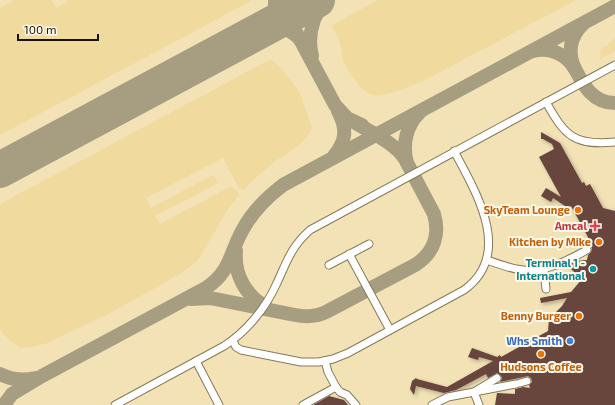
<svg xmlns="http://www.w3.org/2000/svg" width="615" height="405" viewBox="0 0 615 405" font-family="'Exo 2',sans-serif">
<defs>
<filter id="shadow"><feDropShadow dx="2" dy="2" stdDeviation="2" flood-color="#0004"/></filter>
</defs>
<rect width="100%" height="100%" fill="#f8ebc6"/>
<rect fill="#f2e2b6" x="0" y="0" width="615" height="405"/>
<g fill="#f0da9d">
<path d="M15,0H51L56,8L68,2L67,0H250L251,1L0,135V8Z"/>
<path d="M378,0H576L431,77C418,83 386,98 373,95C363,93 348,73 345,64C341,56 342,47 339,40C337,35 334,31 332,26L341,20Z"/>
<path d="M615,38V51L600,59V52L603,46L605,47Z"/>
<path d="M271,59L282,69L299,91L312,127C309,142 284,155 273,163C262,171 253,181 243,190L239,188L223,158L146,198L151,208L213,175L218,183L155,216L160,224L230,187L236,190L239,195L226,212L201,256L196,262L178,275L114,311L48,343L31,347L21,348L9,340L0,330V204Z"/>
</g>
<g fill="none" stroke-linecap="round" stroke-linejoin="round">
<g stroke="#a79d80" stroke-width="14">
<path d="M279,0L335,105L347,118L362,125"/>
<path d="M285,17L313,0"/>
<path d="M258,31C270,24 276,14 275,0"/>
<path d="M252,36C270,26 284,23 300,39"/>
<path d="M533,51C550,47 566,54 575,69C567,53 570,36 583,24"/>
<path d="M312,56C307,36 313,16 325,0"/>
<path d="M575,69C584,86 593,103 615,103"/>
<path d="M334,156C347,140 347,128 338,111"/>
<path d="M407,163C402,145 406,125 420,112"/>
<path d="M236,251C234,274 245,295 266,307"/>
<path d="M191,299L210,298L295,315C306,317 316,317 326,312L415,265C434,253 440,235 434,214L405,159C395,143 370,132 354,122"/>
<path d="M0,374C12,380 24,381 36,378"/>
<path d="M4,405L12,394L42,376L206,288C231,271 229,255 242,231C252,212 266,198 283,185L615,6"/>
</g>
<path stroke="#a79d80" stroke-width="36" d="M0,170L317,0"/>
</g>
<g fill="#67453c" filter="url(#shadow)">
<path d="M541,132L560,143L582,183L584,182L586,186L590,184L603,208L615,211V405H495L497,393L515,394V389L523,387L530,388L529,385L532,382L531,378L528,376L500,382L502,378L501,376L497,373L488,378L486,374L456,390L444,393L416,386L414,395L410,389L412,381L416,378L417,379L447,387L493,361L479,357L478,360L468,357L472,348L497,357L500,355L501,357L548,331L549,319L562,306L567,298L541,303L540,298L571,292L582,279L570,268V264L576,261L587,260L588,255L591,252L592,248L587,245L589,239L571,206L568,208L553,198L551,202L541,196L546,188L561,197L539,157L554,149L552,144L543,139H541Z"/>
<path d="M329,396L344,400L348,405H313Z"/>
</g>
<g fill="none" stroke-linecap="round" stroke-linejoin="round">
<defs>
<g id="minor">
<path d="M546,102C565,136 574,146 615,142"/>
<path d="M349,254L390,330"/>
<path d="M487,260C498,264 511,269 523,270C547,272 566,261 587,250"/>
<path d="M329,265L369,244"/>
<path d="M544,269L546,289"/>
<path d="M233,341L236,347L241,350L301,362H319L333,359L348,353L464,290C514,254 476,192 454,151"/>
<path d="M196,361L219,405"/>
<path d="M325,361L328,372L336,387L340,392L347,395L356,405"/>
<path d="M520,383L527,381"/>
<path d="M115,405L224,346C246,332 265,309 276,285C287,262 290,248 310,230L615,65"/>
<path d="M303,405L336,387"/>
<path d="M432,405L448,397L516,384"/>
<path d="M479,405L474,392L497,378"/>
</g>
</defs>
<use href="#minor" stroke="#857958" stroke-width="9"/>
<use href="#minor" stroke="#fff" stroke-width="7"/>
</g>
<g fill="#e8710a" stroke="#fef9ea" stroke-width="1.5">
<circle cx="578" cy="210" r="4"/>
<circle cx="599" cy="242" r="4"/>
<circle cx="579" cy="316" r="4"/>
<circle cx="541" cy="354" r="4"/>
</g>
<path fill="#e0444e" stroke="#fef9ea" stroke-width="1.5" d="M593 220h4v4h4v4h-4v4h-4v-4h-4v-4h4z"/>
<circle fill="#0f9aa8" stroke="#fef9ea" stroke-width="1.5" cx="593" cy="269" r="4"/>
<circle fill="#3f7fe0" stroke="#fef9ea" stroke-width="1.5" cx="570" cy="341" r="4"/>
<g text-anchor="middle" stroke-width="4" stroke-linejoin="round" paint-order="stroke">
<g font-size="11" font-weight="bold" fill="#c56008" stroke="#fef9ea" text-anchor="end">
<text x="570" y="214">SkyTeam Lounge</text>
<text x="591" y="246">Kitchen by Mike</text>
<text x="571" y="320">Benny Burger</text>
<text x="541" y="371" text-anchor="middle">Hudsons Coffee</text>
</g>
<g font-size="11" font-weight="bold" fill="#be3a42" stroke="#fef9ea" text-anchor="end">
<text x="587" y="230">Amcal</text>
</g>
<g font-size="11" font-weight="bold" fill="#0d838f" stroke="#fef9ea" text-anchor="end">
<text x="585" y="267">Terminal 1 -<tspan x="585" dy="13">International</tspan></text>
</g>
<g font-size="11" font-weight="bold" fill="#366cbe" stroke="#fef9ea" text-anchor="end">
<text x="562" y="345">Whs Smith</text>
</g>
</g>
<path d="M18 34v6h80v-6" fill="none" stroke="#161205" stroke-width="2"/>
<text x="24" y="34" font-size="12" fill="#161205" stroke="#fef9ea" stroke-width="3" paint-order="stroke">100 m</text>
</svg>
